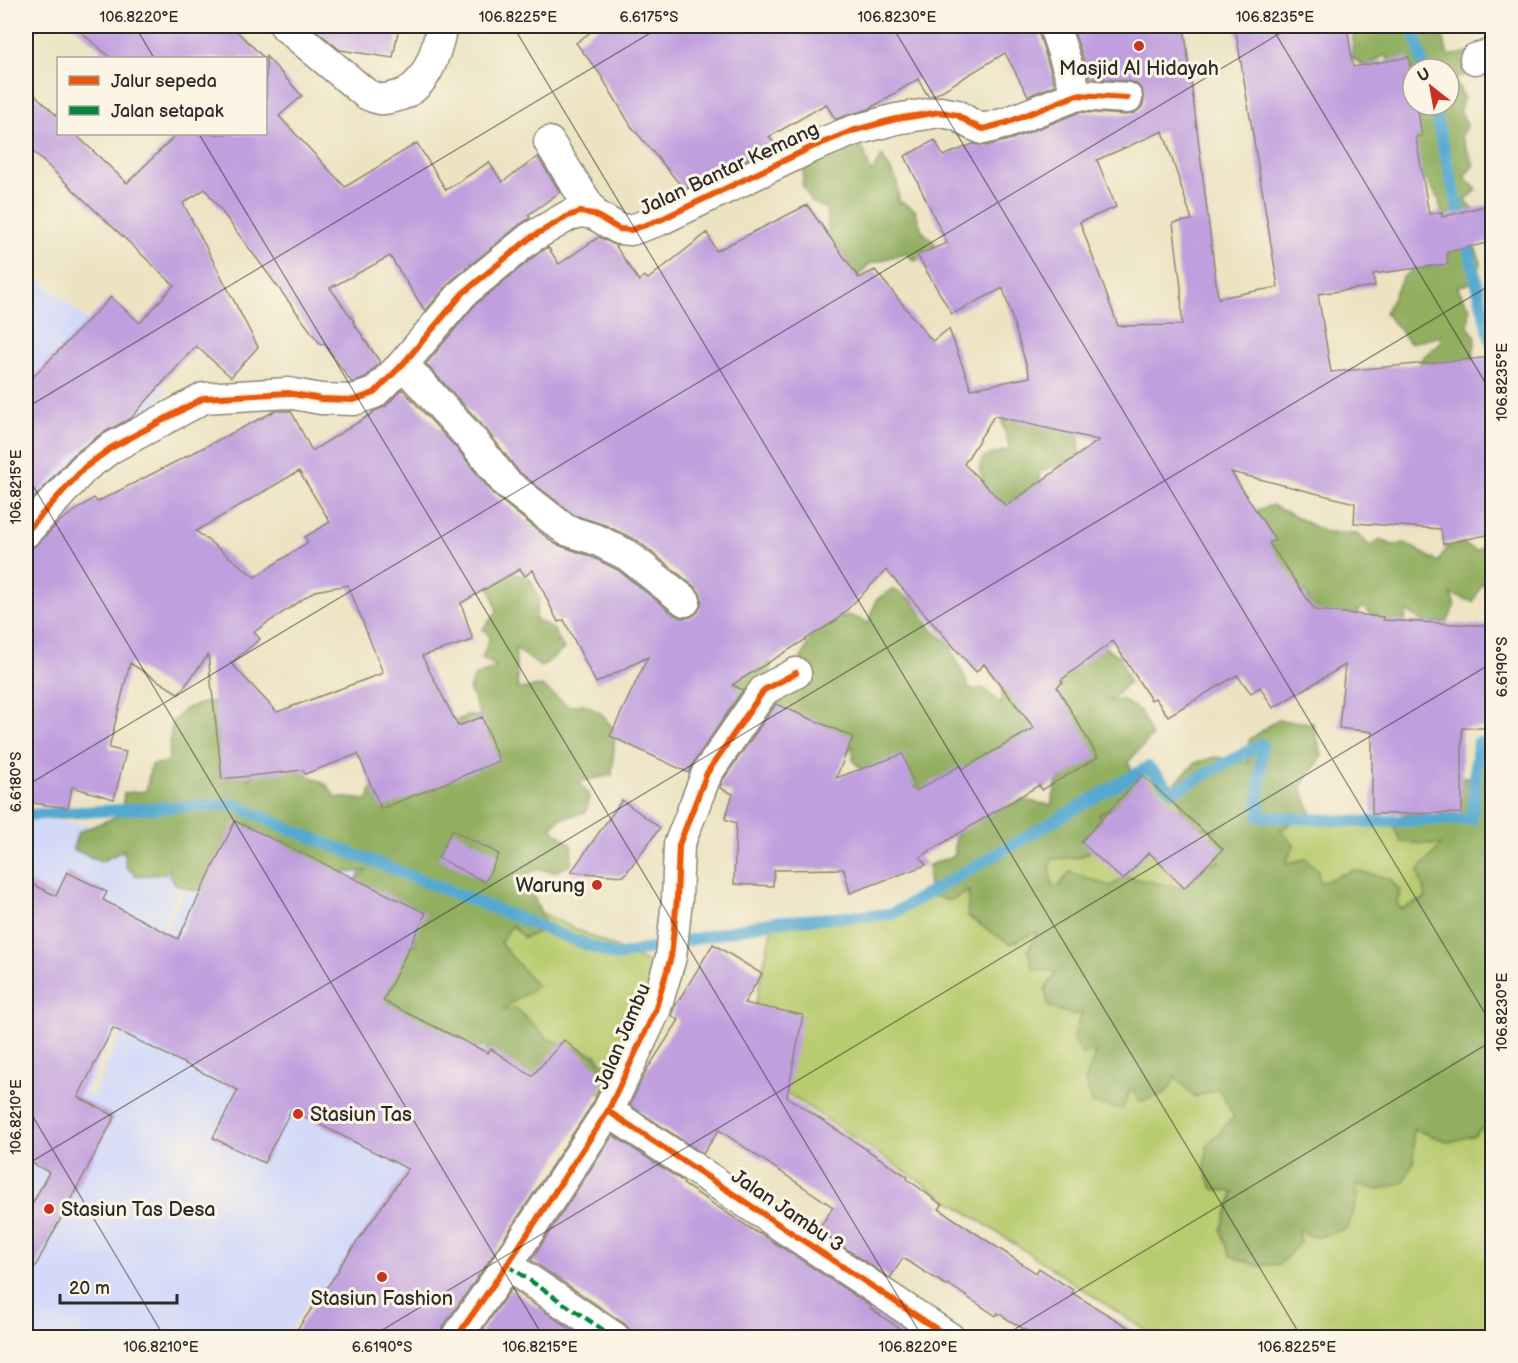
<svg xmlns="http://www.w3.org/2000/svg" width="1518" height="1363" viewBox="0 0 1518 1363" font-family="'Balsamiq Sans',sans-serif">
<rect width="100%" height="100%" fill="#fcf5e5"/>
<filter id="ink" filterUnits="userSpaceOnUse"><feTurbulence type="fractalNoise" baseFrequency=".0167" numOctaves="2"/><feDisplacementMap in="SourceGraphic" scale="12" xChannelSelector="R" yChannelSelector="G"/><feConvolveMatrix kernelMatrix="1 2 1 2 8 2 1 2 1" color-interpolation-filters="sRGB"/></filter>
<filter id="wash" filterUnits="userSpaceOnUse"><feTurbulence type="fractalNoise" baseFrequency=".008" numOctaves="4" result="noise"/><feDisplacementMap in="SourceGraphic" scale="24" xChannelSelector="R" yChannelSelector="G"/><feGaussianBlur stdDeviation="1.35" result="paint"/><feColorMatrix in="noise" values="0 0 0 0 0 0 0 0 0 0 0 0 0 0 0 0 0 1.4 0 .05"/><feComposite in="paint" operator="in"/></filter>
<g filter="url(#wash)">
<rect width="100%" height="100%" fill="#ece3c2"/>
<g fill="#d2d9f9" fill-rule="evenodd">
<path d="M26,267L168,390L26,542Z"/>
<path d="M223,805L526,924L398,1209L489,1276L448,1337H363L311,1299L285,1337H26V819L205,835L163,925L168,928ZM144,979L145,980L92,1097L86,1094L103,1055Z"/>
</g>
<g fill="#b8cb6e" stroke="#727b4c" stroke-width="1.5">
<path d="M1478,743L1492,744V1337H1155L743,1064L773,922L892,914L1148,767L1173,792L1262,744L1258,816L1362,822L1472,819Z"/>
<path d="M378,836L666,971L607,1096L390,996L429,913L357,879Z"/>
</g>
<g fill="#92af61" stroke="#5e6d46" stroke-width="1.5" fill-rule="evenodd">
<path d="M1359,26H1421L1429,36L1443,37L1448,56L1491,49L1482,69L1454,79L1464,97L1460,109L1467,125L1461,137L1474,165L1464,176L1477,190L1464,201L1473,209L1470,235L1481,262L1474,282L1457,287L1470,308L1468,327L1476,337L1472,358L1492,372V479L1471,463L1419,375L1421,359L1441,342V336L1410,343L1385,313L1403,277L1419,265L1430,268V254L1446,231L1438,197L1416,166L1398,72L1385,55L1367,67L1352,58L1353,37ZM1413,69H1449V105H1413Z"/>
<path d="M833,144L863,148L871,173L882,156L897,181L899,201L915,210L922,231L936,244L931,251L915,261L905,253L869,264L852,283L819,241L829,234L826,209L811,201L802,184L805,162Z"/>
<path d="M1007,411L1078,425L1080,458L1039,472L1063,621L1120,657L1129,682L1110,701L1121,699L1140,711L1152,736L1128,762L1137,782L1130,799L1100,814V845L1081,857L1051,859L1050,876L1053,887L1060,885L1070,872L1110,886L1126,877L1184,888L1192,865L1220,862L1206,846L1216,830L1201,829L1183,817L1175,783L1195,763L1215,757L1248,763L1249,740L1277,720L1313,723L1322,756L1301,787L1311,812L1280,830L1294,845L1286,863L1306,859L1318,870L1320,883L1354,870L1390,879L1400,891L1397,904L1401,909L1426,898L1418,871L1441,845L1401,842L1394,827L1399,816L1419,811L1440,823L1438,794L1459,777H1474L1485,746L1492,744V1153L1491,1152L1482,1127L1475,1135L1449,1142L1413,1129L1414,1161L1404,1182L1378,1190L1356,1184L1358,1196L1348,1228L1316,1238L1298,1230L1300,1242L1280,1264L1258,1266L1230,1256L1221,1230L1234,1192L1213,1189L1205,1170L1207,1145L1234,1117L1219,1089L1195,1097L1175,1077C1168,1096 1159,1097 1140,1101L1131,1089L1122,1109L1092,1103L1085,1082L1096,1053L1082,1054L1073,1040L1082,1011L1073,1015L1049,1007L1045,990L1056,972L1033,969L1028,951L1038,931L1010,944L967,916L969,891L949,901L928,894L929,865L955,855V838L968,823L1022,800L1051,805L1057,782L1080,764L940,800L911,785L864,772L853,760V746L837,763L774,730L749,741L722,738L703,711L771,635L770,682L800,661L817,624L848,615L869,623L876,600L892,589L912,600L932,630L949,643L970,690L983,688L1001,704L1003,686L986,488L979,468L983,457L1010,449L1002,423Z"/>
<path d="M1272,505L1325,532L1357,534L1370,546L1380,539L1392,545L1407,544L1438,562L1448,547L1463,543L1476,551L1487,543H1492V590L1483,582L1473,602L1451,594L1455,606L1447,622L1424,623V622L1407,611L1404,624L1389,628L1362,607L1350,623L1314,615L1306,592L1290,598L1247,514Z"/>
<path d="M506,571L530,578L539,598L535,619L553,629L564,649L541,667L515,648L518,689L542,686L568,706L583,704L601,713L615,731L612,775L579,782L590,798L586,812L560,819L551,828L572,845L571,865L554,872L536,869L517,882L531,891L547,928L524,938L512,925L500,943L537,986L502,1010L516,1008L548,1039L597,1055L605,1075L528,1081L524,1068L517,1075L497,1074L485,1046L451,1052L354,1002L390,988L398,946L416,944L410,924L349,887L366,871L235,880L195,891L175,884L169,874L171,870L169,868L165,874L137,876L126,867L124,850L101,862L73,849L78,832L121,815L124,793L146,791L151,765L168,762L172,722L185,709L206,702L226,703L243,715L250,780L257,768L279,760L327,785L335,797L368,800L373,782L444,728L467,715L481,717L469,689L475,676L497,667L482,658L490,637L483,629L497,611L489,583Z"/>
</g>
<g fill="none" stroke-linecap="round" stroke-linejoin="round">
<g stroke="#54a9d0" stroke-width="12">
<path d="M1413,26L1424,69"/>
<path d="M1433,105L1492,345"/>
<path d="M26,815L233,804L292,830L616,956L773,922L892,914L1148,767L1173,792L1262,744L1258,816L1362,822L1472,819L1478,743L1492,744"/>
</g>
</g>
<g id="blocks">
<g fill="#c09fde" fill-rule="evenodd">
<path d="M74,26H232L264,58H111Z"/>
<path d="M311,26H399L393,58L340,50Z"/>
<path d="M599,26H1037L1038,31L1055,85L1028,96L1005,53L935,95L928,96L918,79L869,109L835,119L826,104L769,137L776,145L684,189L631,126L600,74L576,43Z"/>
<path d="M1072,26H1184L1218,298L1278,287L1235,26H1347L1353,67L1409,57L1413,83V105H1417L1422,136L1416,137L1429,214L1442,212V217L1492,204V242L1447,252L1448,264L1373,274L1375,286L1318,294L1331,372L1492,357V534L1443,544L1441,529L1354,523L1355,503L1231,472L1275,540L1269,543L1315,610L1383,617V620L1492,626V728H1462V813L1372,814V732L1339,728L1345,665L1273,708L1260,687L1251,693L1237,675L1168,716L1155,698L1151,700L1113,641L1061,680L1063,682L1057,687L1098,757L1042,790L1039,785L920,857L926,865L850,893L844,869L774,870L773,886L734,884L736,823L725,819L733,794L720,788L722,781L776,704L853,737L836,778L903,754L916,791L961,765L963,769L1034,728L984,664L976,672L886,570L837,620L732,685L743,690L693,763L689,773L610,736L648,657L596,683L564,620L558,622L533,570L525,576L520,569L461,603L473,640L422,656L458,726L482,717L499,761L381,809L358,754L305,774L303,770L222,779L208,655L179,694L130,663L109,748L126,752L114,799L72,787L68,808L26,802L33,754L26,751V549L32,548L38,544L59,522L94,498L97,502L275,411H291L312,451L373,413L372,412L386,406L402,389L460,452L493,494L555,544L590,556L618,570L675,615L682,618L691,617L698,612L702,603L701,595L696,588L638,541L605,525L574,515L518,471L486,429L426,364L475,305L540,252L548,247L559,264L599,237L615,245L639,281L644,276L648,279L707,233L716,251L807,205L859,278L875,270L932,341L949,329L971,389L1030,377L1003,288L952,314L917,255L947,243L905,156L935,140L943,156L973,144L987,146L1012,139L1080,112L1126,115L1135,113L1142,107L1144,100L1142,90L1137,84L1129,81L1090,78ZM1163,131L1192,220L1173,223L1181,287L1182,325L1118,326L1080,222L1116,207L1097,160ZM994,416L1099,440L1006,506L964,464ZM299,471L330,522L305,537L308,542L255,577L196,531ZM348,585L383,673L277,712L231,663L260,639L254,632L315,591Z"/>
<path d="M266,56L302,96L279,116L345,187L417,143L446,190L489,162L502,182L538,157L560,192L528,215L530,218L519,225L452,280L425,311L390,256L330,288L354,321L353,322L380,362L365,378L352,383L324,343L321,345L205,189L183,203L258,347L231,377L196,346L131,418L101,434L74,454L26,507V384L111,297L140,323L174,285L26,145V86L58,117V134H75L127,183L177,134H266Z"/>
<path d="M1142,775L1223,849L1184,888L1149,852L1123,880L1081,842Z"/>
<path d="M622,800L660,828L624,876L571,872Z"/>
<path d="M235,821L426,913L383,1001L488,1053L491,1049L532,1076L564,1040L606,1075L593,1103L493,1255L442,1328L439,1338H291L339,1270L338,1269L408,1169L291,1110L264,1163L213,1138L238,1090L113,1028L78,1097L115,1116L26,1284V1216L49,1172L26,1160V881L56,896L67,872L107,892L103,900L178,939Z"/>
<path d="M452,830L499,854L485,882L438,858Z"/>
<path d="M713,944L762,974L744,1003L803,1015L787,1097L908,1177L907,1179L942,1205L939,1209L1036,1273L1039,1268L1073,1290L1072,1293L1146,1338H1038L998,1313L996,1316L948,1284L947,1286L903,1258L890,1278L818,1230L833,1207L719,1130L703,1154L630,1105L646,1071L679,1020L672,1016L674,1008Z"/>
<path d="M613,1135L684,1182L683,1184L759,1234L760,1233L871,1306L870,1308L913,1338H632L630,1330L625,1324L531,1260Z"/>
<path d="M511,1289L583,1338H477Z"/>
</g>
</g>
</g>
<g filter="url(#ink)">
<use href="#blocks" fill-opacity="0" stroke="#8c8776" stroke-width="1.5"/>
<g fill="none" stroke-linecap="round" stroke-linejoin="round">
<defs>
<g id="street">
<path d="M285,26L366,94C370,96 375,98 380,99C384,100 389,98 394,97C426,91 436,54 442,26"/>
<path d="M1054,26L1077,95"/>
<path d="M1475,59L1492,54"/>
<path d="M549,142L594,214"/>
<path d="M403,364L473,441L506,483L566,530L597,540L627,555L685,601"/>
<path d="M26,532L84,468L111,448L204,398L288,393L321,399L354,400L374,393L403,364L463,293L530,238L568,216L580,212L594,214L619,229L631,230L660,220L810,148L852,131L896,119L940,112L957,115L971,124L983,129L1006,123L1077,95L1127,98"/>
<path d="M608,1111L950,1338"/>
<path d="M507,1265L615,1338"/>
<path d="M456,1338L507,1265L608,1111L655,1011L671,957L677,899L679,845L707,773L764,690L796,673"/>
</g>
</defs>
<use href="#street" stroke="#8c8776" stroke-width="33"/>
<use href="#street" stroke="#fff" stroke-width="30"/>
<path stroke="#00873e" stroke-width="4.5" stroke-dasharray="9 4.5" stroke-linecap="butt" d="M507,1265L615,1338"/>
<defs>
<g id="cycleway">
<path d="M26,532L84,468L111,448L204,398L288,393L321,399L354,400L374,393L403,364L463,293L530,238L568,216L580,212L594,214L619,229L631,230L660,220L810,148L852,131L896,119L940,112L957,115L971,124L983,129L1006,123L1077,95L1127,98"/>
<path d="M608,1111L950,1338"/>
<path d="M456,1338L507,1265L608,1111L655,1011L671,957L677,899L679,845L707,773L764,690L796,673"/>
</g>
</defs>
<use href="#cycleway" stroke="#fcf5e5" stroke-width="10"/>
<use href="#cycleway" stroke="#e8590c" stroke-width="6"/>
</g>
</g>
<path fill="none" stroke="#2b2b2b" stroke-width="1.5" stroke-opacity="0.45" d="M135,26L154,58M513,26L1302,1338M892,26L1492,1025M1271,26L1492,394M26,29L31,26M199,134L923,1338M26,408L662,26M26,474L544,1338M26,786L1292,26M26,1105L165,1338M26,1165L1492,284M369,1338L1492,663M1000,1338L1492,1041"/>
<g fill="#c8321e" stroke="#fcf5e5" stroke-width="2">
<circle cx="1139" cy="46" r="6"/>
<circle cx="597" cy="885" r="6"/>
<circle cx="298" cy="1114" r="6"/>
<circle cx="49" cy="1209" r="6"/>
<circle cx="382" cy="1277" r="6"/>
</g>
<g text-anchor="middle" stroke-width="6" stroke-linejoin="round" paint-order="stroke">
<g font-size="20" fill="#2b2b2b" stroke="#fcf5e5">
<text x="1139" y="75">Masjid Al Hidayah</text>
<text x="585" y="892" text-anchor="end">Warung</text>
<text x="310" y="1121" text-anchor="start">Stasiun Tas</text>
<text x="61" y="1216" text-anchor="start">Stasiun Tas Desa</text>
<text x="382" y="1305">Stasiun Fashion</text>
</g>
<g font-size="20" fill="#2b2b2b" stroke="#fcf5e5">
<text transform="translate(729 168) rotate(-25)" y="7">Jalan Bantar Kemang</text>
<text transform="translate(622 1036) rotate(-67)" y="7">Jalan Jambu</text>
<text transform="translate(788 1210) rotate(34)" y="7">Jalan Jambu 3</text>
</g>
</g>
<rect width="1518" height="1363" fill="none" stroke="#fcf5e5" stroke-width="66"/>
<rect x="57" y="57" width="210" height="78" fill="#fcf5e5" stroke="#a8a49b" stroke-width="1.5"/>
<rect x="69" y="76" width="30" height="9" fill="#e8590c" stroke="#a8a49b" stroke-width="1.5"/>
<text x="111" y="87" font-size="18" fill="#2b2b2b">Jalur sepeda</text>
<rect x="69" y="106" width="30" height="9" fill="#00873e" stroke="#a8a49b" stroke-width="1.5"/>
<text x="111" y="117" font-size="18" fill="#2b2b2b">Jalan setapak</text>
<g transform="translate(1431 87) rotate(329)"><circle r="28" fill="#fcf5e5" stroke="#a8a49b" stroke-width="1.5"/>
<path d="M0-4.5L10 22L0 15L-10 22Z" fill="#c8321e"/>
<text y="-9" font-size="16" font-weight="bold" text-anchor="middle" fill="#2b2b2b">U</text>
</g>
<path d="M60 1294v9h117v-9" fill="none" stroke="#2b2b2b" stroke-width="3"/>
<text x="69" y="1294" font-size="18" fill="#2b2b2b" stroke="#fcf5e5" stroke-width="4.5" paint-order="stroke">20 m</text>
<rect x="33" y="33" width="1452" height="1297" fill="none" stroke="#2b2b2b" stroke-width="2"/>
<g font-size="15" text-anchor="middle" fill="#2b2b2b">
<text x="139" y="22">106.8220°E</text>
<text x="518" y="22">106.8225°E</text>
<text x="649" y="22">6.6175°S</text>
<text x="897" y="22">106.8230°E</text>
<text x="1275" y="22">106.8235°E</text>
<text transform="translate(1502 382) rotate(-90)" y="5">106.8235°E</text>
<text transform="translate(16 487) rotate(-90)" y="5">106.8215°E</text>
<text transform="translate(1502 667) rotate(-90)" y="5">6.6190°S</text>
<text transform="translate(16 782) rotate(-90)" y="5">6.6180°S</text>
<text transform="translate(1502 1012) rotate(-90)" y="5">106.8230°E</text>
<text transform="translate(16 1117) rotate(-90)" y="5">106.8210°E</text>
<text x="161" y="1352">106.8210°E</text>
<text x="382" y="1352">6.6190°S</text>
<text x="540" y="1352">106.8215°E</text>
<text x="918" y="1352">106.8220°E</text>
<text x="1297" y="1352">106.8225°E</text>
</g>
</svg>
